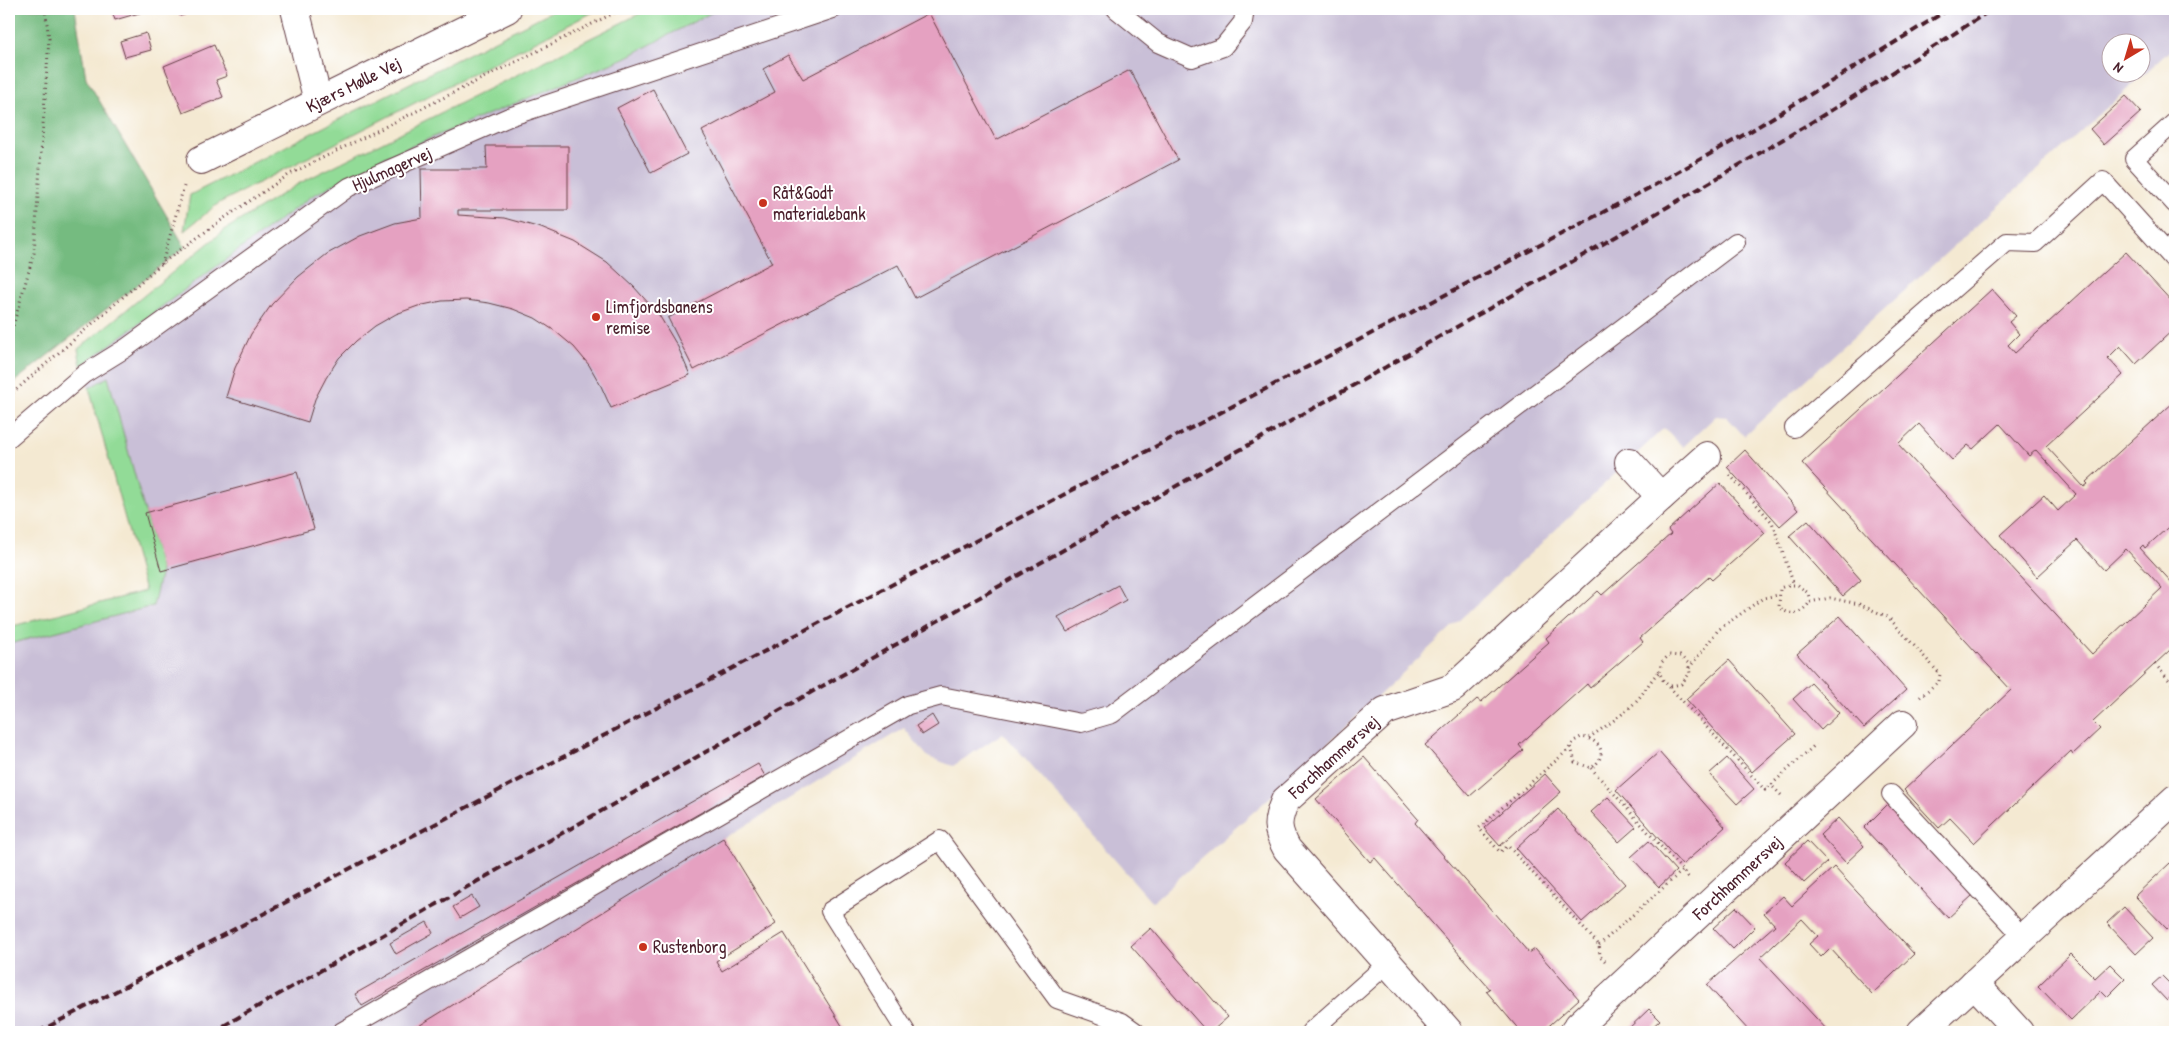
<svg xmlns="http://www.w3.org/2000/svg" width="2184" height="1041" viewBox="0 0 2184 1041" font-family="'Patrick Hand',sans-serif">
<rect width="100%" height="100%" fill="#fff"/>
<filter id="ink" filterUnits="userSpaceOnUse"><feTurbulence type="fractalNoise" baseFrequency=".02" numOctaves="2"/><feDisplacementMap in="SourceGraphic" scale="10" xChannelSelector="R" yChannelSelector="G"/><feConvolveMatrix kernelMatrix="1 2 1 2 8 2 1 2 1" color-interpolation-filters="sRGB"/></filter>
<filter id="wash" filterUnits="userSpaceOnUse"><feTurbulence type="fractalNoise" baseFrequency=".0096" numOctaves="4" result="noise"/><feDisplacementMap in="SourceGraphic" scale="20" xChannelSelector="R" yChannelSelector="G"/><feGaussianBlur stdDeviation="1.12" result="paint"/><feColorMatrix in="noise" values="0 0 0 0 0 0 0 0 0 0 0 0 0 0 0 0 0 1.4 0 .05"/><feComposite in="paint" operator="in"/></filter>
<g filter="url(#wash)">
<rect width="100%" height="100%" fill="#f4e9d2"/>
<path fill="#c9bfd7" fill-rule="evenodd" d="M718,9H2175V46L1744,436L1727,417L1716,416L1683,447L1664,428L1277,791L1152,902L1003,733L953,766L928,757L904,728L409,1032H9V644L153,606L92,386L89,388L81,366L312,196L332,184L385,157L625,58ZM2112,42H2142V72H2112Z"/>
<g fill="#92db97" stroke="#6e7d61">
<path d="M556,9H599L219,203L184,231L190,195Z"/>
<path d="M649,9H718L625,58L385,157L312,196L81,366L78,349L226,229L298,184Z"/>
<path d="M108,377L161,571L153,606L9,644V627L145,591L89,388Z"/>
</g>
<path fill="#75bb80" stroke="#606d56" d="M9,9H75L86,78L185,247L9,386Z"/>
<g id="blocks">
<g fill="#e5a1c1" fill-rule="evenodd">
<path d="M111,9H153L115,20Z"/>
<path d="M177,9H204L180,16Z"/>
<path d="M358,9H373L361,15Z"/>
<path d="M929,13L996,140L1130,70L1178,160L915,298L898,265L694,370L668,318L772,263L702,131L775,92L763,69L788,55L803,79Z"/>
<path d="M146,33L151,50L125,57L120,41Z"/>
<path d="M214,45L227,76L216,80L223,97L183,113L164,66Z"/>
<path d="M653,89L687,154L651,173L617,108Z"/>
<path d="M2126,96L2141,112L2104,145L2090,129Z"/>
<path d="M486,146H568V210H458V215L505,218L541,228L575,242L607,262L634,287L659,315L678,347L690,375L611,408L601,386L589,365L574,347L555,331L535,318L513,309L489,303L466,300L442,301L418,306L396,314L375,326L356,341L339,358L326,378L315,399L308,422L226,397L235,368L251,334L272,304L298,277L327,254L360,236L395,223L422,218L421,169H487Z"/>
<path d="M2126,252L2175,305V328L2136,364L2120,346L2108,358L2123,375L2046,446L2084,487L2088,484L2086,482L2175,401V521L2145,548L2143,545L2140,548L2175,586V657L2170,650L2155,664L2093,722L2100,729L2073,754L2071,751L1974,843L1950,818L1939,828L1904,790L2011,690L1802,463L1992,289L2016,316L2009,322L2019,334L2008,345L2015,353ZM1919,424L1952,460L1968,445L1973,449L2000,424L2029,456L2036,450L2076,494L2058,511L2044,495L2000,535L2037,577L2077,540L2104,570L2126,549L2162,588L2092,654L1898,444Z"/>
<path d="M1745,450L1798,510L1780,526L1727,467Z"/>
<path d="M297,472L314,529L161,571L145,513Z"/>
<path d="M1720,483L1765,533L1712,580L1709,577L1640,638L1643,642L1590,688L1587,684L1519,745L1523,750L1470,796L1425,745L1477,699L1481,702L1549,642L1546,638L1598,591L1602,595L1671,534L1668,530Z"/>
<path d="M1808,520L1861,580L1843,596L1789,536Z"/>
<path d="M1118,585L1126,600L1067,632L1058,617Z"/>
<path d="M1840,616L1906,690L1864,728L1797,654Z"/>
<path d="M1729,660L1795,734L1752,772L1686,699Z"/>
<path d="M1811,683L1839,713L1821,730L1793,699Z"/>
<path d="M932,715L938,725L922,735L916,726Z"/>
<path d="M1659,752L1725,827L1682,865L1616,790Z"/>
<path d="M1364,757L1418,819L1415,823L1529,953L1535,949L1579,999L1542,1032H1521L1486,991L1490,989L1375,858L1370,862L1316,799Z"/>
<path d="M1727,758L1754,789L1737,804L1709,774Z"/>
<path d="M758,764L765,776L362,1006L355,994Z"/>
<path d="M1545,774L1561,792L1500,846L1484,828Z"/>
<path d="M1608,797L1636,827L1619,842L1591,812Z"/>
<path d="M1888,804L1973,895L1948,918L1864,828Z"/>
<path d="M1558,809L1625,884L1582,922L1516,848Z"/>
<path d="M1838,818L1864,846L1846,863L1820,835Z"/>
<path d="M723,838L776,924L716,961L722,971L784,933L846,1032H409Z"/>
<path d="M1649,841L1676,871L1659,887L1631,857Z"/>
<path d="M1807,841L1827,862L1804,883L1785,862Z"/>
<path d="M2175,861V921L2167,929L2135,896L2170,863L2172,865Z"/>
<path d="M1834,867L1914,954L1872,994L1830,948L1821,957L1809,944L1818,936L1802,919L1760,958L1829,1032H1750L1707,985L1775,925L1764,913L1783,896L1792,906Z"/>
<path d="M472,896L479,907L460,918L453,907Z"/>
<path d="M1736,907L1755,927L1733,949L1713,928Z"/>
<path d="M2124,907L2153,938L2136,954L2107,923Z"/>
<path d="M427,922L433,933L396,954L390,943Z"/>
<path d="M1151,928L1228,1017L1211,1032H1207L1131,946Z"/>
<path d="M2071,954L2095,978L2110,964L2125,979L2107,997L2101,991L2071,1020L2038,986Z"/>
<path d="M2162,976L2175,989V992L2167,1001L2152,985Z"/>
<path d="M1649,1009L1660,1020L1647,1032H1630L1627,1030Z"/>
</g>
</g>
</g>
<g filter="url(#ink)">
<use href="#blocks" fill-opacity="0" stroke="#643d44" stroke-width="1"/>
<g fill="none" stroke-linecap="round" stroke-linejoin="round">
<defs>
<g id="lane">
<path d="M1116,9L1158,43L1192,58L1223,47L1243,22L1245,9"/>
<path d="M2175,122L2134,159L2175,204"/>
<path d="M1794,428L2007,242L2035,243L2103,181L2175,261"/>
<path d="M9,438L84,374L126,348L349,187L509,117L833,9"/>
<path d="M1891,794L2024,938"/>
<path d="M341,1032L908,705L941,696L1081,723L1112,714L1736,242"/>
<path d="M906,1032L830,911L940,840L1057,999L1122,1022L1136,1032"/>
<path d="M1310,1032L1388,963"/>
</g>
<g id="street">
<path d="M295,9L318,101"/>
<path id="s1" d="M201,160L507,9"/>
<path d="M1629,462L1661,497L1707,456"/>
<path d="M1974,983L2019,1032"/>
<path id="s2" d="M1449,1032L1287,849C1276,829 1276,822 1285,801L1385,711L1453,688L1661,497"/>
<path id="s3" d="M1574,1032L1579,1025L1903,724"/>
<path d="M1921,1032L2175,799"/>
</g>
</defs>
<use href="#lane" stroke="#643d44" stroke-width="20"/>
<use href="#street" stroke="#643d44" stroke-width="30"/>
<g stroke="#643d44" stroke-width="3" stroke-dasharray="1 4" stroke-linecap="butt">
<path d="M162,264L184,186"/>
<path d="M9,340L34,253L49,39L45,9"/>
<path d="M9,396L161,264L223,219L290,174L622,9"/>
<path d="M1730,475L1772,522L1794,585"/>
<path d="M1788,585H1798L1808,593L1810,602C1800,615 1791,617 1779,607L1780,588Z"/>
<path d="M1810,602L1830,598L1859,604L1888,617L1940,674L1939,681L1919,698"/>
<path d="M2155,664L2175,687"/>
<path d="M1689,668L1718,630L1763,598L1778,595"/>
<path d="M1671,686L1681,684L1690,673L1688,663L1680,656L1669,655L1662,662L1659,672L1663,680L1765,790L1771,785"/>
<path d="M1589,738C1605,726 1624,715 1638,699C1646,690 1650,680 1659,672"/>
<path d="M1571,747L1575,762L1591,768C1609,756 1601,739 1581,737L1574,741L1568,750L1479,828L1500,852L1508,846L1599,945L1600,956L1605,961"/>
<path d="M1591,768L1690,879"/>
<path d="M1781,795L1771,785L1816,744"/>
<path d="M1599,945L1682,871"/>
</g>
<use href="#lane" stroke="#fff" stroke-width="18"/>
<use href="#street" stroke="#fff" stroke-width="28"/>
<g stroke="#4a1f2b" stroke-width="4" stroke-dasharray="8 4" stroke-linecap="butt">
<path d="M38,1032L1651,187L1749,132L1949,9"/>
<path d="M213,1032C583,820 955,612 1326,401C1550,273 1777,150 1992,9"/>
</g>
</g>
</g>
<g fill="#c8321e" stroke="#fff" stroke-width="2">
<circle cx="763" cy="203" r="5"/>
<circle cx="596" cy="317" r="5"/>
<circle cx="643" cy="947" r="5"/>
</g>
<g text-anchor="middle" stroke-width="4" stroke-linejoin="round" paint-order="stroke">
<g font-size="18" fill="#4a1f2b" stroke="#fff">
<text dy="6" stroke="none"><textPath href="#s1" startOffset="170">Kjærs Mølle Vej</textPath></text>
<text transform="translate(392 169) rotate(-24)" y="6">Hjulmagervej</text>
<text dy="6" stroke="none"><textPath href="#s2" startOffset="361">Forchhammersvej</textPath></text>
<text dy="6" stroke="none"><textPath href="#s3" startOffset="225">Forchhammersvej</textPath></text>
</g>
<g font-size="18" fill="#4a1f2b" stroke="#fff" text-anchor="start">
<text x="773" y="199">Råt&amp;Godt<tspan x="773" dy="21">materialebank</tspan></text>
<text x="606" y="313">Limfjordsbanens<tspan x="606" dy="21">remise</tspan></text>
<text x="653" y="953">Rustenborg</text>
</g>
</g>
<rect width="2184" height="1041" fill="none" stroke="#fff" stroke-width="30"/>
<g transform="translate(2126 58) rotate(218)"><circle r="24" fill="#ffffff" stroke="#b7a5aa"/>
<path d="M0-4L9 19L0 12L-9 19Z" fill="#c8321e"/>
<text y="-8" font-size="14" font-weight="bold" text-anchor="middle" fill="#4a1f2b">N</text>
</g>
</svg>
